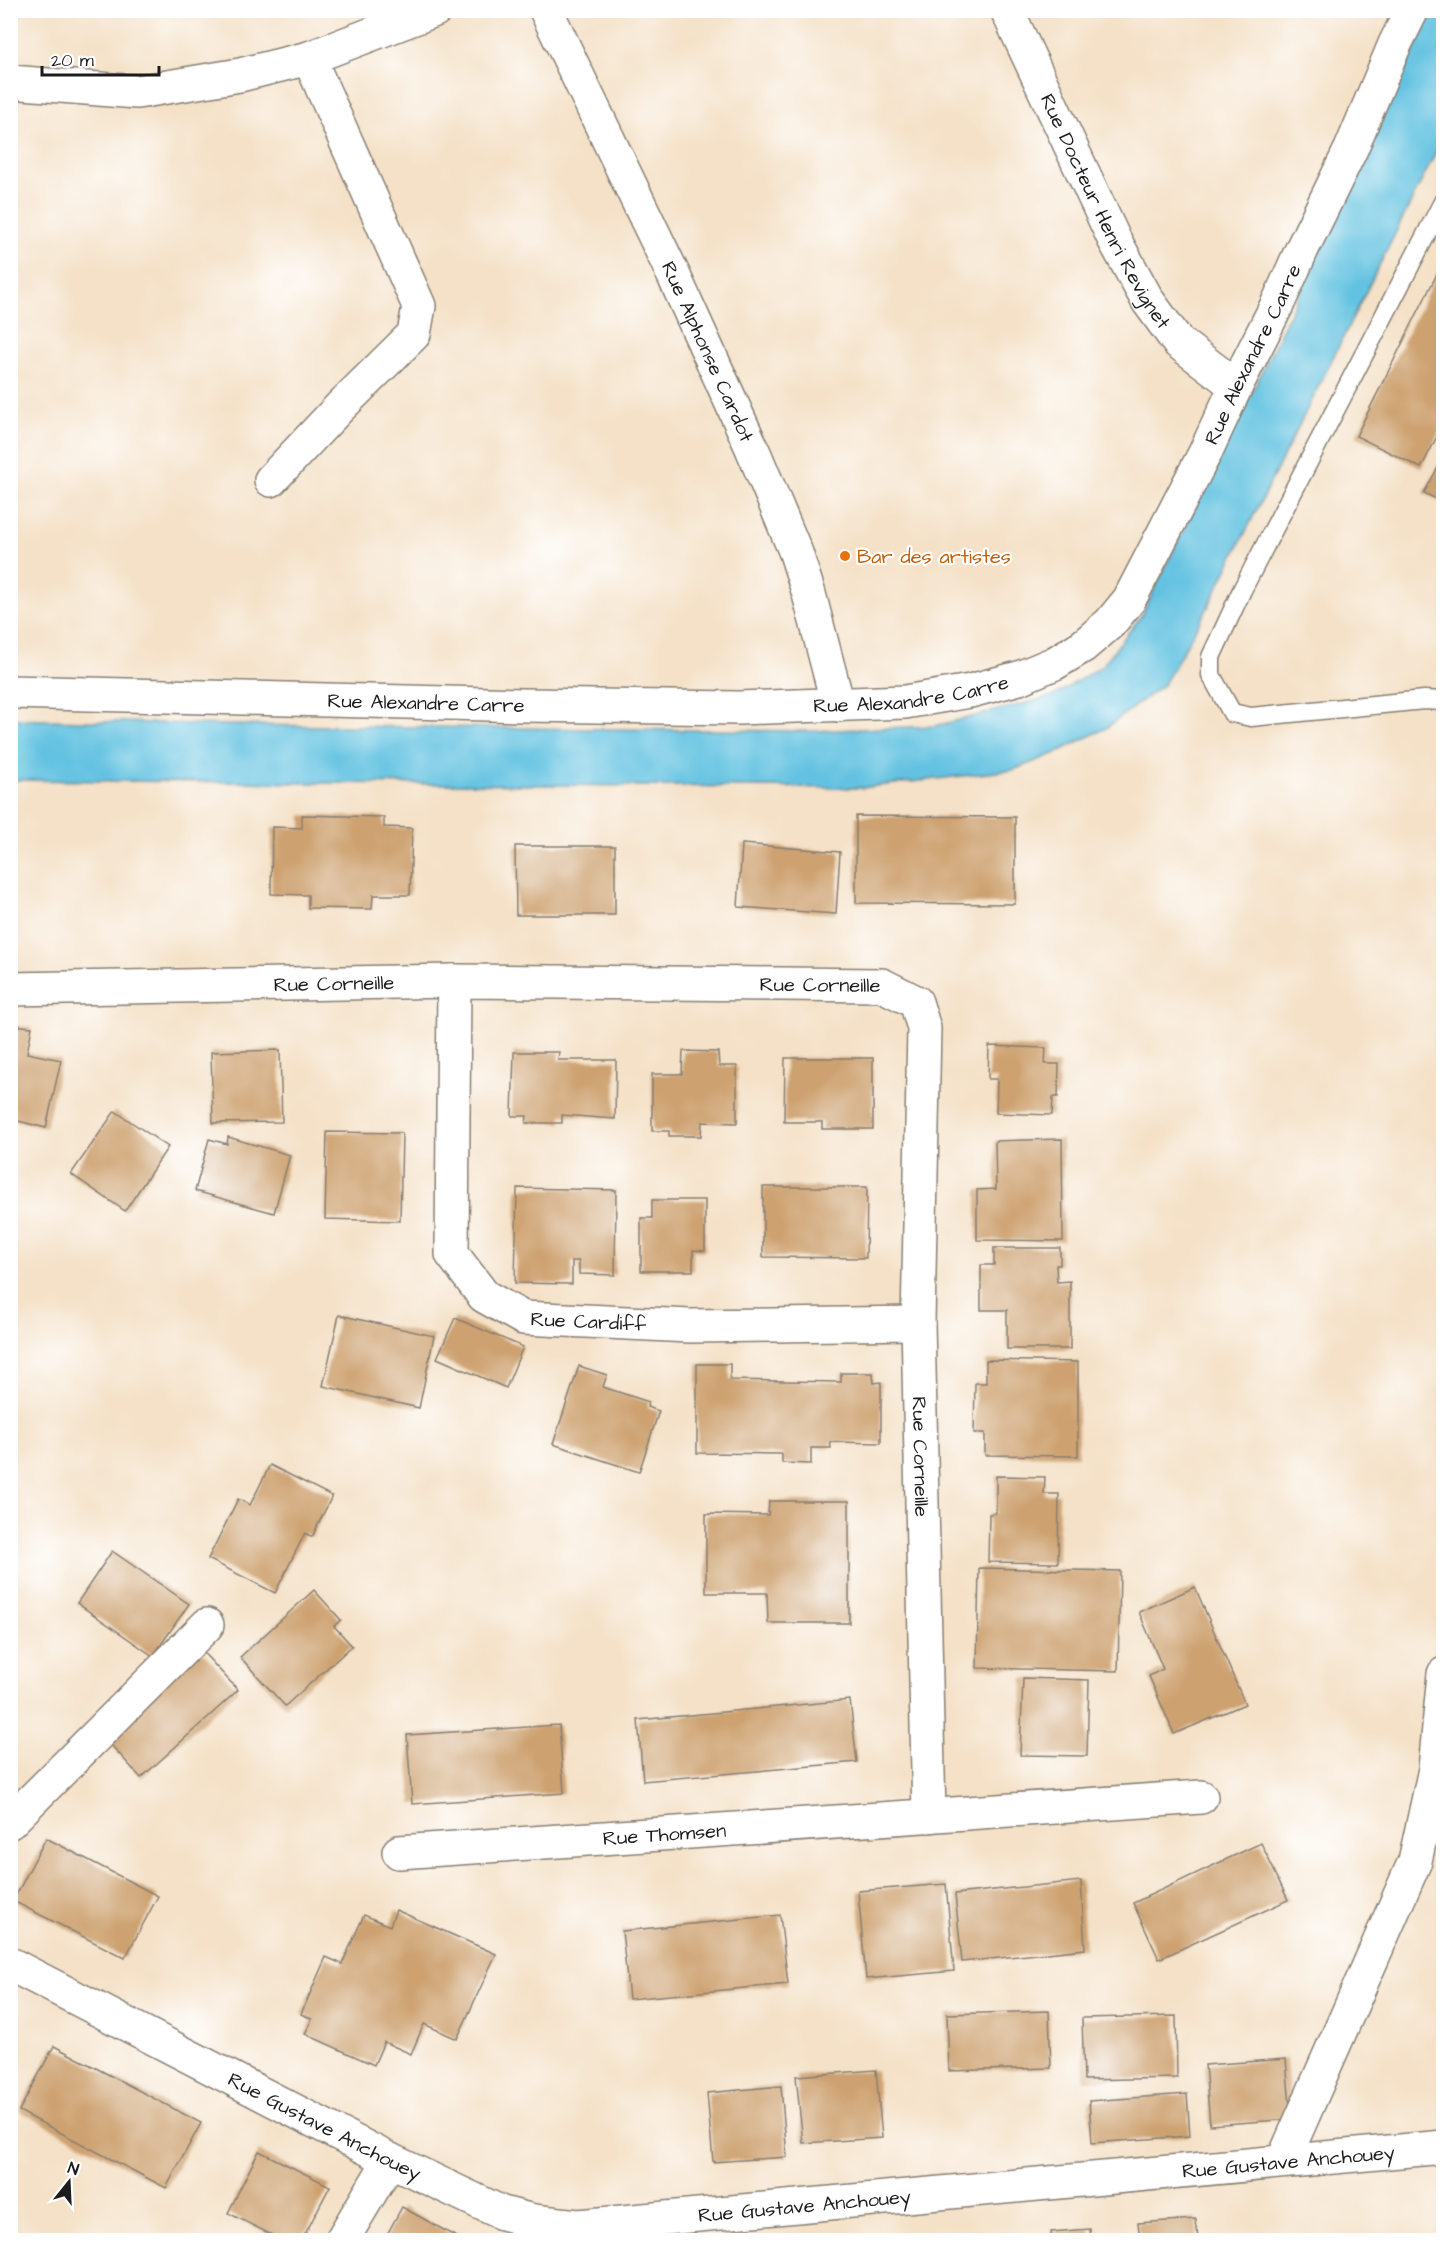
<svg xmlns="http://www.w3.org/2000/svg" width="1454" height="2251" viewBox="0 0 1454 2251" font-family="'Architects Daughter',sans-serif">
<rect width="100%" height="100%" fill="#fff"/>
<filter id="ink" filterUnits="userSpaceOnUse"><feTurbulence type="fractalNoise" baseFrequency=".0167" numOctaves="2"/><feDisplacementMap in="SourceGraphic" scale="12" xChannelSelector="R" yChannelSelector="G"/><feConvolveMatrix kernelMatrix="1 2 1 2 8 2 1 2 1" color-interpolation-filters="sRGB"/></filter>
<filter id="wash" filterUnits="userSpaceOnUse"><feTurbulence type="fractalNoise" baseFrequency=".008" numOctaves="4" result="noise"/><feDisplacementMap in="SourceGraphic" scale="24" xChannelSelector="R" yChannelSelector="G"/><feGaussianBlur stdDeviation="1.35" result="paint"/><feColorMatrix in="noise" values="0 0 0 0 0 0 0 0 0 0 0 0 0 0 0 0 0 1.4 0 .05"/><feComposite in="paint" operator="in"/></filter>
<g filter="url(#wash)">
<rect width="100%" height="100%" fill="#f4e1c7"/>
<path fill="#63c2e1" stroke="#406f7e" stroke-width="1.5" d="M1433,11H1443V138L1206,611L1164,684L1106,728L1054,754L1013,770L860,788L11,780V719L232,725L810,731L935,726L1054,696L1102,666L1141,616L1248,401Z"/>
<g id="blocks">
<g fill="#cda16f">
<path d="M1438,272L1444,275V423L1421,468L1356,436Z"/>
<path d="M1444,456V503L1424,493Z"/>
<path d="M302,815L384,817V827L412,828L410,895H373L372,909L308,908V895L271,894L272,827L302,828Z"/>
<path d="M856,816L1015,817V904L856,903Z"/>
<path d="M742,844L840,852L836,914L738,907Z"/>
<path d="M515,846H615V915H516Z"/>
<path d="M10,1025L32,1027L27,1053L61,1060L46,1128L10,1119Z"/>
<path d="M989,1046L1046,1048L1045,1064H1059L1058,1097H1053L1052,1115L996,1113L997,1079H988Z"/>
<path d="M280,1050L282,1122L213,1123L211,1052Z"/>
<path d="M683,1051L718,1052L719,1066H737V1123L702,1122L701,1136H669V1131H652V1074H682Z"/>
<path d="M514,1052H559L558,1060H616L615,1119L562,1115V1123H526L527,1116H512Z"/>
<path d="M785,1058H873V1129H822V1122H784Z"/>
<path d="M115,1111L168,1147L125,1211L71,1174Z"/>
<path d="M327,1132L402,1133L400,1221L325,1219Z"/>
<path d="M228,1137L290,1155L274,1213L195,1191L209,1139L227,1144Z"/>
<path d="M1062,1139L1063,1241L977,1240V1190L996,1189L995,1141Z"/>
<path d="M763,1187H867L866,1258L763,1257Z"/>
<path d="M517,1188L616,1190L615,1275L579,1274V1261H572V1284L515,1283Z"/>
<path d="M652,1200H705V1251L693,1250V1271H641V1218H652Z"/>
<path d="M994,1248H1060V1265H1056L1057,1282L1070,1281V1349H1007V1310H981V1265H994Z"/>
<path d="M339,1315L434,1336L419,1408L323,1386Z"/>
<path d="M455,1318L523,1347L506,1388L437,1358Z"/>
<path d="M986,1360L1078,1362V1456L985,1455V1433H974L975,1383H986Z"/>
<path d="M697,1364H730V1380L841,1382V1373H873L874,1383L881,1382V1443L830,1442L831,1448H811V1464L782,1463V1454L697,1453Z"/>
<path d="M579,1366L607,1375L603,1387L649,1402L647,1407L659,1411L639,1472L553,1444Z"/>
<path d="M270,1465L332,1496L312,1537L305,1533L275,1593L208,1559L238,1499L250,1505Z"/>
<path d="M996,1476L1045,1477L1044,1494H1059L1058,1563L988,1562L989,1514L996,1513Z"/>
<path d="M769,1501H849V1623H768L767,1593H706V1514L768,1515Z"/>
<path d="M112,1551L189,1604L153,1656L77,1603Z"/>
<path d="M979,1568L1120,1571L1118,1671L977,1668Z"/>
<path d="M1195,1587L1245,1704L1174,1734L1149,1676L1163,1669L1139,1612Z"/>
<path d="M314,1590L341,1620L334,1626L352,1646L285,1706L240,1657Z"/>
<path d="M199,1648L238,1690L141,1778L103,1736Z"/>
<path d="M1023,1678L1089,1680L1087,1756L1020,1755Z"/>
<path d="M850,1700L857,1762L643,1781L638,1720Z"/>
<path d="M559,1725L564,1793L412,1804L407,1735Z"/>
<path d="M46,1838L158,1896L125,1958L13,1901Z"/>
<path d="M1261,1843L1288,1900L1159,1959L1133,1903Z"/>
<path d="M1081,1881L1085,1949L962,1962L955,1894Z"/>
<path d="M946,1884L954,1971L866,1979L858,1891Z"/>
<path d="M396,1910L496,1954L457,2039L424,2024L411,2054L384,2042L374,2065L305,2034L312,2019L301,2014L326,1957L342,1964L364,1915L390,1926Z"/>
<path d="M780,1915L788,1984L629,1999L622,1931Z"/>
<path d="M1049,2011L1051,2068L949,2071L947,2014Z"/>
<path d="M1176,2016L1177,2078L1084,2080L1082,2018Z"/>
<path d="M54,2046L201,2123L166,2188L19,2111Z"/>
<path d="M1286,2059L1291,2119L1210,2125L1205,2065Z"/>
<path d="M876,2070L882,2138L803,2143L796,2076Z"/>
<path d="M781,2086L787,2157L713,2162L707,2093Z"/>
<path d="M1187,2094L1190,2136L1092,2143L1089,2101Z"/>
<path d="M259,2151L330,2186L302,2240H282L228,2213Z"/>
<path d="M402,2207L462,2240H384Z"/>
<path d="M1196,2219L1198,2240H1140L1138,2223Z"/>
<path d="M1090,2229L1091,2240H1052L1051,2232Z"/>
</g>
</g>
</g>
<g filter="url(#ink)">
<use href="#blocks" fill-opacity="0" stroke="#887e72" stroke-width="1.5"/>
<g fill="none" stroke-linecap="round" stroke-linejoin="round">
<defs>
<path id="service" d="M1444,200L1242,590L1211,657V675L1232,713L1251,717L1424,700L1444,701"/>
<g id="minor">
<path id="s1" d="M546,10L673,274L752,448L796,553L809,594L838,705"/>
<path id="s2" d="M1007,10L1114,239L1148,301L1178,342L1236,386"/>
<path d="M10,82L137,92L240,75L309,58L435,10"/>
<path d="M271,480L340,407L414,334L419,306L309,58"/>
<path id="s3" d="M10,692L524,705L739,708L905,702L970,691L1019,678L1055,663L1083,646L1110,623L1129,600L1205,453L1236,386L1278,303L1302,249L1351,149L1395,44L1412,10"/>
<path id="s4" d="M454,981L452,1254L484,1296L523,1318L690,1326L918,1323"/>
<path id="s5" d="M10,989L454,981L882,985L916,1002L924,1028L918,1323L929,1816"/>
<path d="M10,1822L207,1625"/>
<path id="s6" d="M399,1852L1201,1797"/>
<path d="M1283,2161L1415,1861L1435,1769L1444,1674"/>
<path d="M342,2240L390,2160"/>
<path d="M523,2240L533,2221"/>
</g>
<g id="tertiary">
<path id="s7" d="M10,1964L390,2160L502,2213L533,2221L578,2226L1444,2147"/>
</g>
</defs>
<use href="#service" stroke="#887e72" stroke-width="21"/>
<use href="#minor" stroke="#887e72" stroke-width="36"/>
<use href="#tertiary" stroke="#887e72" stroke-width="36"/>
<use href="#service" stroke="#fff" stroke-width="18"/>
<use href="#minor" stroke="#fff" stroke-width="33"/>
<use href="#tertiary" stroke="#fff" stroke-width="33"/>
</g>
</g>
<circle fill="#e8710a" stroke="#fff" stroke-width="2" cx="845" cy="556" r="6"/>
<g text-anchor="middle" stroke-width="4.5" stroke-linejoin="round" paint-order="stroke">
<g font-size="20" fill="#1c1c1c" stroke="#fff">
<text dy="7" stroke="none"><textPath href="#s2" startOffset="224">Rue Docteur Henri Revignet</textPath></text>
<text dy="7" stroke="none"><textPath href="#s1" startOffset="378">Rue Alphonse Cardot</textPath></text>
<text dy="7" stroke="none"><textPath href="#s3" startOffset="1424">Rue Alexandre Carre</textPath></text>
<text dy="7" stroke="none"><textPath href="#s3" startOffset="902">Rue Alexandre Carre</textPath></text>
<text dy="7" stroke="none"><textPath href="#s3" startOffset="416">Rue Alexandre Carre</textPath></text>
<text dy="7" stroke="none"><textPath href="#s5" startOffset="324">Rue Corneille</textPath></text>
<text dy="7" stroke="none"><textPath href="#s5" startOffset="810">Rue Corneille</textPath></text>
<text dy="7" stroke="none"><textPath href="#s4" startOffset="436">Rue Cardiff</textPath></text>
<text dy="7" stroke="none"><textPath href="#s5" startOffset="1366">Rue Corneille</textPath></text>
<text dy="7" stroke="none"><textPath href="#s6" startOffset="266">Rue Thomsen</textPath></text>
<text dy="7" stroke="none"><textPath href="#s7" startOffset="354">Rue Gustave Anchouey</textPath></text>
<text dy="7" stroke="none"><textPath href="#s7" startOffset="1342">Rue Gustave Anchouey</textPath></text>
<text dy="7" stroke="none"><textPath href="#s7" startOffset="856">Rue Gustave Anchouey</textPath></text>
</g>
<g font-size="20" fill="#c56008" stroke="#fff" text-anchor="start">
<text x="857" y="563">Bar des artistes</text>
</g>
</g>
<rect width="1454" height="2251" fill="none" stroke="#fff" stroke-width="36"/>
<g transform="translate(69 2182) rotate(18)" stroke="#ffffff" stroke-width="4.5" paint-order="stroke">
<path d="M0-4.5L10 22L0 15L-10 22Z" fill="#1c1c1c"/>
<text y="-9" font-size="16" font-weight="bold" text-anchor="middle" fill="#1c1c1c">N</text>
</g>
<path d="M42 66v9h117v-9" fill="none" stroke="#1c1c1c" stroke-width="3"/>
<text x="51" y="66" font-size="18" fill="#1c1c1c" stroke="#ffffff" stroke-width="4.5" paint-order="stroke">20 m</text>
</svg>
